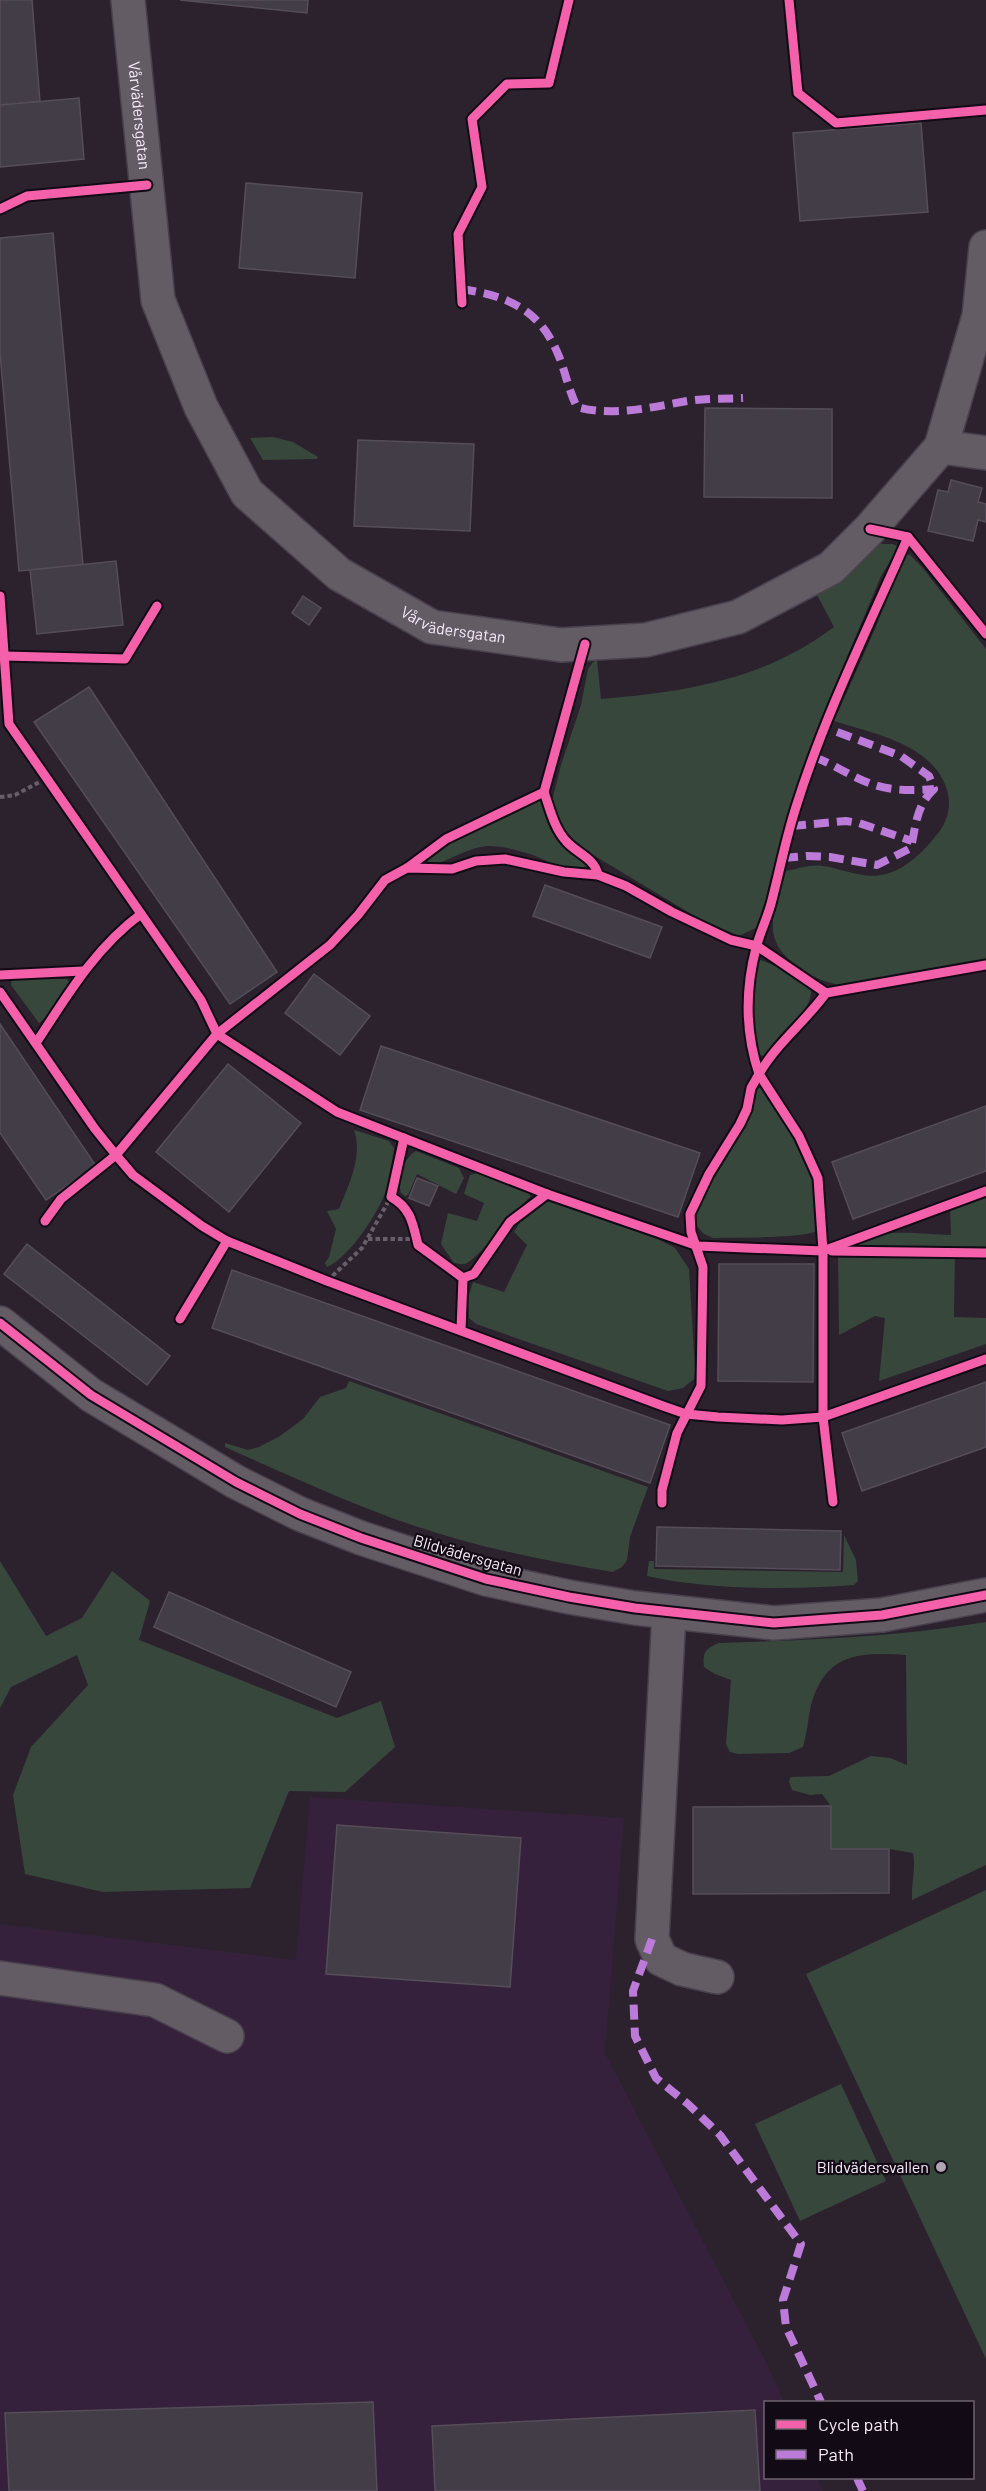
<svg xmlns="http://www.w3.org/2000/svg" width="986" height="2491" viewBox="0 0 986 2491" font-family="Barlow,sans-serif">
<rect width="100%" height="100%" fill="#2b222e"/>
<path fill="#35213c" d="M310,1797L624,1818L605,2053L768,2366L784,2402H766V2478H817L823,2491H0V1924L296,1960Z"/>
<g fill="#38473c">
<path d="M273,437L293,442L318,457L317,459L263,460L250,438Z"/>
<path d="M881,544H893L899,547L881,576L813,739L785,828L769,885L763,917L758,927L739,936L698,918L585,850L563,833L556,819L552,801L561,765L581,705L588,669L593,662L597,660L601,699C685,692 764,680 834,627L816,593L866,551Z"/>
<path d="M904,554L910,555L922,567L986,649V961L837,985C830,982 822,981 815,977C808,974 802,968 795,964C758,938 776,906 786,871C797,869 812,864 823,866C844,869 864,880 886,874C908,868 925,850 939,832C947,821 951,807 948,794C937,745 875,734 834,721L875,629Z"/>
<path d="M543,798L550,829L567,850L587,863V866C566,874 552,862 533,855C518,850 503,846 487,846C469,847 451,860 433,865L428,862L427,857L434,850L509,810Z"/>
<path d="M758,959L778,967L811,990C813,1010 777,1040 764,1056L759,1055C743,1037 753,980 758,959Z"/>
<path d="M27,977L67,979L70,984L55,1010L39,1023L11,985L12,980Z"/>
<path d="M761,1087L765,1088C793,1135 823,1173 818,1230C807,1239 732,1237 713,1238L704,1234L694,1223C692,1193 736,1145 748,1115C751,1106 751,1090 761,1087Z"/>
<path d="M354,1130L389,1141L394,1148C392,1162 390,1176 386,1190C380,1211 348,1259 327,1267L325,1263L329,1257L336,1229L327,1211L339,1209C349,1184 363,1157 354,1130Z"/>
<path d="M416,1151L459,1168L464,1178L456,1194L417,1174L408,1195L405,1196L401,1193C397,1177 403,1159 416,1151Z"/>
<path d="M477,1173L529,1190L530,1197C517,1209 475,1263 464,1264C461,1265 458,1263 454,1263L441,1244L448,1213L477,1221L484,1203L464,1194L470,1175Z"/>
<path d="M986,1195V1252L955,1254L954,1317L986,1318V1344L879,1381L885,1318L875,1316L839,1335L838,1255C864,1224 915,1234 951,1235L950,1209Z"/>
<path d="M548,1200L654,1237L675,1248L689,1269L695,1370L694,1379L683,1388L668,1391L476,1324L469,1318L468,1298L473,1282L504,1292L527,1245L514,1232L521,1220Z"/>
<path d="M349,1381L648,1487L630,1537L627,1560L622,1567L613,1572C545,1561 477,1547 412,1525C348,1503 286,1474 225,1447V1443L248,1450L259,1447L280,1436L303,1419L320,1397L346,1388Z"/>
<path d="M844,1535L856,1560L858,1581L854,1585C790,1590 709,1590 647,1576L649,1561H654V1569L843,1572Z"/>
<path d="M0,1561L46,1636L82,1618L112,1571L150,1601L139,1640L337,1718L381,1701L395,1747L345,1792L289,1791L250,1888L103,1892L25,1874L13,1795L31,1747L88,1685L77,1655L11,1687L0,1708Z"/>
<path d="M986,1622V1865L912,1900C911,1884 916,1869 913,1853L889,1849H831V1806L822,1794L810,1795L792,1790L789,1781L791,1777L829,1776L871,1756L890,1758L907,1765L906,1655C858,1652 826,1653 811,1705C808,1719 807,1733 803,1747L789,1753L738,1754L730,1752L726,1744L731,1680L715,1674L704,1667C702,1652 706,1648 719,1643C809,1640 897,1637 986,1622Z"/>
<path d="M986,1890V2359L806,1974Z"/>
<path d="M841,2084L886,2181L800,2221L755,2124Z"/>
</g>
<g fill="#433d48" stroke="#554e59" stroke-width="1.5">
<path d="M0,0H32L40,102L0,105Z"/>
<path d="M180,0H308L307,13Z"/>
<path d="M79,98L84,159L0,167V105Z"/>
<path d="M921,123L928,212L800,221L793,133Z"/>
<path d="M246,183L362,193L355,278L239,268Z"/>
<path d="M53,233L83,565L19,571L0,353V238Z"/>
<path d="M705,408L832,409V498L704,497Z"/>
<path d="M358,440L474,444L470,531L354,526Z"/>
<path d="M951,480L982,488L978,502L986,504V522L978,520L973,541L928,531L938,490L948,492Z"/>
<path d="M116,561L123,625L37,634L30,570Z"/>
<path d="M303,596L321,608L309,625L292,613Z"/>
<path d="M89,687L277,972L230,1004L34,722Z"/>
<path d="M545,885L662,927L650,958L533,916Z"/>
<path d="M314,974L370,1016L340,1055L285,1013Z"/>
<path d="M0,1024L96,1166L46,1200L0,1133Z"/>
<path d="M381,1046L700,1153L678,1217L360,1110Z"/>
<path d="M228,1064L301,1123L229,1212L156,1152Z"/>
<path d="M986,1106V1171L853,1219L832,1162Z"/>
<path d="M417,1178L438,1186L429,1206L409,1198Z"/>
<path d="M27,1244L170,1356L147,1385L4,1274Z"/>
<path d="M719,1264H814L813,1382L718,1381Z"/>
<path d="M232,1270L670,1425L650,1483L212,1328Z"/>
<path d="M986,1382V1447L862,1491L842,1433Z"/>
<path d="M657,1527L841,1531L840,1570L656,1566Z"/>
<path d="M169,1592L351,1672L336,1707L154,1627Z"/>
<path d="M831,1806V1849H889V1893L693,1894V1807Z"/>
<path d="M337,1825L521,1838L510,1987L326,1974Z"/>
<path d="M373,2402L377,2491H9L5,2413Z"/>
<path d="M755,2410L760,2491H435L432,2426Z"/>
</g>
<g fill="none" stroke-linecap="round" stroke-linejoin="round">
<defs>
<g id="minor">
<path id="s1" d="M128,0L158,300L201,407L247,493L339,574L432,627L561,645L646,640L738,617L831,568L870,529L941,447L979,316L986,247"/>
<path d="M941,447L986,453"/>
<path d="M0,1323L91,1395L236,1482L300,1514L361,1538L486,1579L569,1597L635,1608L774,1623L882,1615L986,1595"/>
<path d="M669,1613L652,1939L661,1959L682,1969L717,1977"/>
<path d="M0,1978L155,2000L227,2036"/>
</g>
</defs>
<use href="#minor" stroke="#49414c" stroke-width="36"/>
<g stroke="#665e68" stroke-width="4" stroke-dasharray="4.5 3" stroke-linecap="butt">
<path d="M0,797L15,795L47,778"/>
<path d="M368,1239H417"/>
<path d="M327,1281L362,1248L391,1197"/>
</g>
<use href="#minor" stroke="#635c65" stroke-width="33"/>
<g stroke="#bd7bd9" stroke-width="8" stroke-dasharray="15 8" stroke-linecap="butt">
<path d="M461,289C510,296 542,311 560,359C566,375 569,391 577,407C612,417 653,407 687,401C706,398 725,399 743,398"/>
<path d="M814,757C833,764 850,776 869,783C889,791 913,791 934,789"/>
<path d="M791,826L846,821L859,823L912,841"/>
<path d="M783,858L807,856L830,857L877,865L911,848C916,825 916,806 934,789L929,776L901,756L824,727"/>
<path d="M652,1939L633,1991L635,2036L656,2078L688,2104L720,2135L801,2244L783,2300L786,2327L821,2402"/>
<path d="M857,2478L863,2491"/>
</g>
<defs>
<g id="cycleway">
<path d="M789,0L798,93L836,123L986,110"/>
<path d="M0,209L27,196L147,185"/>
<path d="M462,303L458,234L482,187L472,119L507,84L549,83L569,0"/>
<path d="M870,529L908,537L986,634"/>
<path d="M0,596L9,724L201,1000L217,1034L337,1112L547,1194L698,1246L823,1251L986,1191"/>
<path d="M4,656L125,659L157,606"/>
<path d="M544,792C550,809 554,828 566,841C576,853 595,858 598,875"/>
<path d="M407,868L446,839L544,792L585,644"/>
<path d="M0,975L83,971"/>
<path d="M0,992L95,1129L116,1155L133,1175L202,1226L227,1241L327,1281L663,1406L686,1414L718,1417L782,1420L823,1417L986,1359"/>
<path d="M826,993C805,1022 777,1043 759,1074L799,1136L818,1178L823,1251V1417L833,1502"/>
<path d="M36,1043C67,996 95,948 141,914"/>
<path d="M404,1138L391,1197C411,1208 413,1224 418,1245L463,1278L461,1330"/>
<path d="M45,1221L61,1199L116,1155L217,1034L330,945L358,915L385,880L407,868L452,869L476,861L505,859L564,872L598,875L626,886L672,912L731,940L757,946L826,993L986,965"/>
<path d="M832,1251L986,1253"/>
<path d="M463,1278L474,1274L510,1222L547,1194"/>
<path d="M180,1319L227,1241"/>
<path d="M0,1323L91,1395L236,1482L300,1514L361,1538L486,1579L569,1597L635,1608L774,1623L882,1615L986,1595"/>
<path d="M662,1503V1490L677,1433L701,1386L703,1267L691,1232L690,1214L709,1174L740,1124L747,1109L751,1088L759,1074C745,1032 745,990 756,948C760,932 768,917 772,900C780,869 786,838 796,807C825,714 869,626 908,537"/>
</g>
</defs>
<use href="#cycleway" stroke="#120a14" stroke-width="13"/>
<use href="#cycleway" stroke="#f560ab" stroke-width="9"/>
</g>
<circle fill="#b0a5b3" stroke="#120a14" stroke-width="2" cx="941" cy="2167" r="6"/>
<g text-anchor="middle" stroke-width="4.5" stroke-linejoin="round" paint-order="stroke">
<g font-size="16" fill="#f7ebfa" stroke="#120a14">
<text dy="6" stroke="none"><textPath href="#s1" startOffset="116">Vårvädersgatan</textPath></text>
<text dy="6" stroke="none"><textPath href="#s1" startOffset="764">Vårvädersgatan</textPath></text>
<text transform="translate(468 1555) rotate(16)" y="6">Blidvädersgatan</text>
</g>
<g font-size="16" fill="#f7ebfa" stroke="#120a14" text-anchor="end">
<text x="929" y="2173">Blidvädersvallen</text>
</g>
</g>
<rect x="764" y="2401" width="210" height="78" fill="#120a14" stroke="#6e6470" stroke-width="1.5"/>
<rect x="776" y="2420" width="30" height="9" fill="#f560ab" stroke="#6e6470" stroke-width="1.5"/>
<text x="818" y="2431" font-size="18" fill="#f7ebfa">Cycle path</text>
<rect x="776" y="2450" width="30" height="9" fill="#bd7bd9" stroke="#6e6470" stroke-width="1.5"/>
<text x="818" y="2461" font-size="18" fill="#f7ebfa">Path</text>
</svg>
